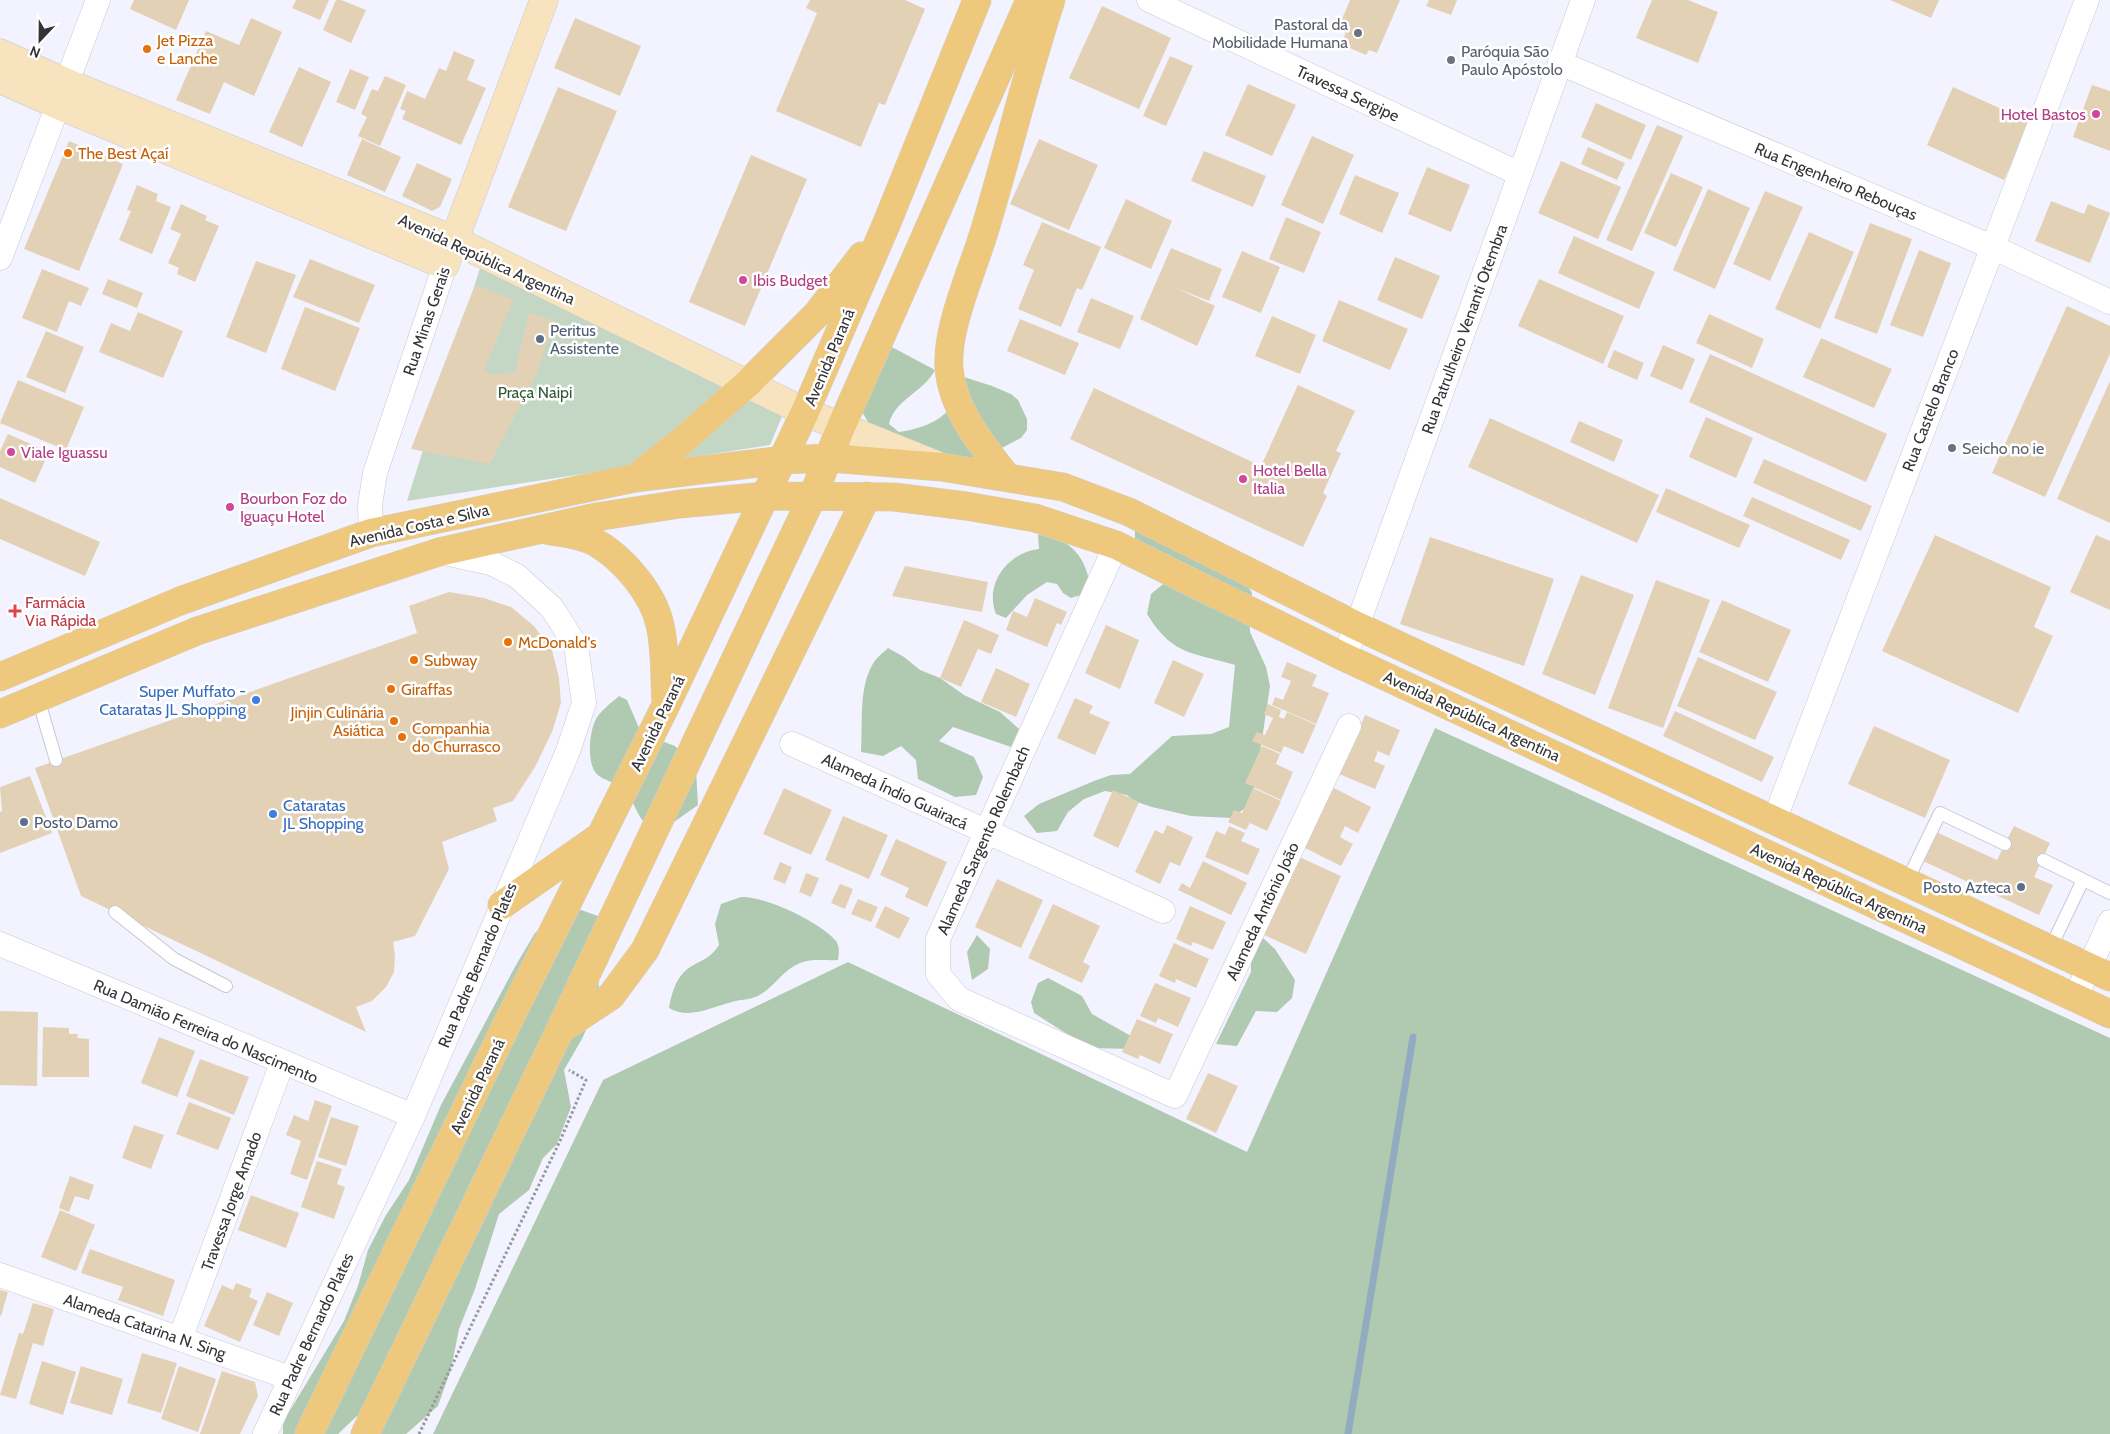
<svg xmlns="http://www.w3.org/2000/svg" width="2110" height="1434" viewBox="0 0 2110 1434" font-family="Cabin,sans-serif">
<rect width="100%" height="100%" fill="#f3f3ff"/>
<path fill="#c4d7c4" d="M480,268L784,412L770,445L407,501Z"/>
<g fill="#b0c9b1">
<path d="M888,345L935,370C924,392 895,399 889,424L899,432C916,430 942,422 951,406C957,398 960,386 964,377L992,386L1011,394L1018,400L1027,419V430L1021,438L977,461L956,464L870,425L862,412Z"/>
<path d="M1135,530L1242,576L1252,593L1249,612L1250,632L1266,667L1270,686L1255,786L1247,807L1231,818L1191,816L1152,807L1134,801L1127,795L1105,791L1084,799L1068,812L1057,831L1037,833L1024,816L1039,804L1094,781L1111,775L1130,774L1172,736L1211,734L1229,727L1235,665C1192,652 1173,656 1147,614L1151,594L1168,580L1135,539Z"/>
<path d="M1046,531C1072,545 1085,555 1090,585L1081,595L1071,598L1063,593L1057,584L1047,582L1027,595L1006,618L996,614C984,584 1008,552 1039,549L1038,535Z"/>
<path d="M888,648L904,657L920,670L940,678L964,695L1000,712L1019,729L1011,747L953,727L939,741L974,757L983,777L976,795L955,797L918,779L916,760L901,746L883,756L861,752C863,723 858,687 874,662C877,657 884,652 888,648Z"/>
<path d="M619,696L627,700L639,728L646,735L675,746L696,770L698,805L671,824L651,828C636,818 636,803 625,791C618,782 607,782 599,776C586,767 589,734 595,721C600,711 611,703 619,696Z"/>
<path d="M1435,728L2110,1038V1434H433L603,1080L848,962L1247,1152Z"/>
<path d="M741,897C765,896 820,922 836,941C840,947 839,953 838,960C825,961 813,958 800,963C784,969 775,986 761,994C752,1000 742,999 732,1002C711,1007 689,1020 669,1008C671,996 675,980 685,971C698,960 708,962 719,945L715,924L721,904Z"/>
<path d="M567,905L601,917L598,1000L583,1037L564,1070L571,1107L557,1144L543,1158L529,1190L499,1214L475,1289L459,1329L451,1369L438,1406L406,1434H365L357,1416L338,1434H283V1422L344,1321L358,1286L368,1250L386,1215L409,1180L441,1105L516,965L535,933Z"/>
<path d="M977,935L990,949L988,969L972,980L967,952Z"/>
<path d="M1263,938L1275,949L1295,980L1292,998L1277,1012L1256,1011L1237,1046L1216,1044L1251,972V955Z"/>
<path d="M1048,978L1082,996L1092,1014L1138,1040L1133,1049L1089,1048L1034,1013L1031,1002L1038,983Z"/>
</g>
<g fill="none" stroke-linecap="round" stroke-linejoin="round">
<path stroke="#93abc1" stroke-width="7" d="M1348,1434L1413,1037"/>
</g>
<g fill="#e3d1b6">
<path d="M134,0H189L176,30L130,9Z"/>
<path d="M296,0H329L320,20L292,8Z"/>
<path d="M336,0H341L366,10L351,43L323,30Z"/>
<path d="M810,0H905L925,9L885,105L879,103L861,147L776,111L817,13L806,8Z"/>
<path d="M1350,0H1400L1377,53L1369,50L1366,55L1340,44L1346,33L1338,29Z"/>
<path d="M1429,0H1457L1451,15L1426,6Z"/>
<path d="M1652,0H1688L1718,12L1698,63L1636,38Z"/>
<path d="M1890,0H1939L1931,18Z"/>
<path d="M1102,6L1171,38L1139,109L1069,78Z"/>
<path d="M251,18L282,32L254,96L224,82L210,114L176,100L206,31L239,45Z"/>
<path d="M575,18L641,46L620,96L554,68Z"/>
<path d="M454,51L475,60L467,80L486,88L461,145L402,119L406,111L400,109L407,91L425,99L439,68L446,71Z"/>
<path d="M1170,56L1193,66L1166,126L1143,116Z"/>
<path d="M299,67L331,82L302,147L269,132Z"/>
<path d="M350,69L369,77L355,110L336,102Z"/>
<path d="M385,76L406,85L380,146L358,136L367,117L361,114L372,89L378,91Z"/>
<path d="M1248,84L1296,105L1272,156L1225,135Z"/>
<path d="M2092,85L2110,91V151L2073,137Z"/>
<path d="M558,87L617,111L566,231L508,207Z"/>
<path d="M1953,87L2030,122L2004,180L1927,145Z"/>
<path d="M1596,103L1646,125L1631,160L1581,137Z"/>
<path d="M1657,125L1683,136L1632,251L1606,240Z"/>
<path d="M1312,136L1354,155L1323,224L1281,205Z"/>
<path d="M362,139L401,157L385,192L347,175Z"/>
<path d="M1039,139L1098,165L1069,230L1010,204Z"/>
<path d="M69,141L123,164L79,271L24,249Z"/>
<path d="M1588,147L1625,163L1617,180L1581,164Z"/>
<path d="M1204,151L1266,176L1253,207L1191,181Z"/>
<path d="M751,155L807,179L745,326L689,302Z"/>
<path d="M1561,161L1621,187L1598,239L1538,213Z"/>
<path d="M417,163L452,179L440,207L432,211L402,196Z"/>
<path d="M1427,167L1470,185L1451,232L1408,214Z"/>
<path d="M1671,173L1703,187L1676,247L1644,233Z"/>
<path d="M1355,175L1399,193L1382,233L1339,214Z"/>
<path d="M137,185L158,194L156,201L171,207L152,254L119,240L131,211L127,210Z"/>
<path d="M1708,189L1750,208L1715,289L1673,270Z"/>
<path d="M1765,191L1803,207L1770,281L1733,264Z"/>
<path d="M1126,199L1172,221L1151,269L1104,248Z"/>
<path d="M2051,201L2084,214L2088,204L2110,213L2090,263L2035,241Z"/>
<path d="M181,204L207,216L205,220L219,226L195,282L177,274L179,268L168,263L181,234L170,229Z"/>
<path d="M1286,217L1321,232L1304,273L1269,259Z"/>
<path d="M1042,222L1101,247L1082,290L1077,288L1061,327L1018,309L1034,270L1023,265Z"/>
<path d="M1870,223L1912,239L1877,334L1834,318Z"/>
<path d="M1809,232L1854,252L1820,329L1775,309Z"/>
<path d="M1574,236L1655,272L1639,309L1558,273Z"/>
<path d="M1171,248L1222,269L1209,301L1176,288L1215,306L1197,346L1140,319Z"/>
<path d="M1919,250L1951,263L1923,337L1890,325Z"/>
<path d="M1242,251L1280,267L1261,313L1222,297Z"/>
<path d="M1395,257L1440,276L1422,319L1377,300Z"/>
<path d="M310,259L375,285L359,323L293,297Z"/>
<path d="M256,261L296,275L266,353L226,337Z"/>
<path d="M42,269L89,288L81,306L69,301L57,332L22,318Z"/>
<path d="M108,279L143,293L137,308L102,294Z"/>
<path d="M1539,279L1624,316L1603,364L1518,326Z"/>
<path d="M475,285L513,300L484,371L493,375L515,372L529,313L555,321L536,375L490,464L411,449Z"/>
<path d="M1091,298L1134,316L1120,349L1077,332Z"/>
<path d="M1339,300L1408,329L1390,370L1322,341Z"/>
<path d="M2067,306L2110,326V354L2045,497L1992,473Z"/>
<path d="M305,307L360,328L335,391L281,369Z"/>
<path d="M138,312L183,331L163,378L99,352L111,323L130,331Z"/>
<path d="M1709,314L1764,339L1752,368L1696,343Z"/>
<path d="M1272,316L1316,335L1300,374L1255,356Z"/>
<path d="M1020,319L1079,343L1065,375L1007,351Z"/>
<path d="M46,331L84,347L65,393L26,377Z"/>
<path d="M1821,338L1892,369L1874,408L1803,377Z"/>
<path d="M1663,345L1695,359L1682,390L1650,376Z"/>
<path d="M1614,350L1644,363L1637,380L1607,367Z"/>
<path d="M1710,354L1887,434L1866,482L1689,402Z"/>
<path d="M18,380L84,407L66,450L0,423Z"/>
<path d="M2110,381V523L2057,499Z"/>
<path d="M1298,385L1355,411L1336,451L1341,453L1323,493L1327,496L1303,547L1070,439L1094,388L1261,466Z"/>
<path d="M1706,417L1753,438L1736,478L1689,457Z"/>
<path d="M1490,418L1659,495L1637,543L1468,467Z"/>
<path d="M1579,421L1623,440L1614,462L1570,442Z"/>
<path d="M8,434L49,452L35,483L0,467V451Z"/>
<path d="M1764,459L1872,506L1861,531L1753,483Z"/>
<path d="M1666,488L1750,525L1739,548L1656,512Z"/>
<path d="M1752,497L1850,540L1841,560L1743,516Z"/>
<path d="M0,498L100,542L85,576L0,539Z"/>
<path d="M1935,535L2051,587L2034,627L2053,636L2018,713L1882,651Z"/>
<path d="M2096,535L2110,541V610L2070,592Z"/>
<path d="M1430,537L1554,579L1524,666L1400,624Z"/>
<path d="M905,566L988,582L982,612L892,596Z"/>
<path d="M1581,575L1634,595L1595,695L1542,674Z"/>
<path d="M1656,580L1710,600L1663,728L1608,708Z"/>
<path d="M449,592L484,598L511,607L534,626L552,650L559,678L561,703L552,732L535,767L513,801L493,808L497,821L442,842L449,869L415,936L393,942L395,956L394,972L386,987L372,1001L356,1007L366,1032L81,896L35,768L417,633L409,606Z"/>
<path d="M1035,598L1067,612L1061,625L1057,623L1047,647L1006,630L1013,611L1027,617Z"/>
<path d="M1722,600L1791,630L1768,682L1699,652Z"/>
<path d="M964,620L999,635L991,654L978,649L961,687L940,678Z"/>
<path d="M1106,625L1139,640L1120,689L1085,673Z"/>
<path d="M1698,657L1777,692L1755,740L1677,706Z"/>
<path d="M1173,660L1204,674L1184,717L1154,703Z"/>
<path d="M1287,662L1317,675L1312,686L1329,693L1316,724L1272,705L1275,697L1283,700L1291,681L1281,677Z"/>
<path d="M996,668L1030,684L1016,717L981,702Z"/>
<path d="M1075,698L1093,706L1089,713L1110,722L1095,755L1057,738Z"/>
<path d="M1268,704L1281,710L1279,717L1284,719L1287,712L1316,725L1303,754L1284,746L1281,753L1252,741L1257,732L1265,735L1273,718L1264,714Z"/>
<path d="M1675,711L1774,757L1762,782L1663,736Z"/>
<path d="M1365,715L1400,730L1389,756L1378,751L1374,761L1385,766L1375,789L1339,774Z"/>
<path d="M1874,726L1950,760L1925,818L1848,784Z"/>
<path d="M1262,746L1280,754L1276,764L1293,772L1281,800L1245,783Z"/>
<path d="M30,776L52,833L0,853V812L2,811L0,787Z"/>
<path d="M784,788L832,810L811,855L763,834Z"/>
<path d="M1253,788L1281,801L1267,831L1250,823L1246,830L1228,822L1234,810L1242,813Z"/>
<path d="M1334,788L1371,807L1358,833L1345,826L1340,837L1353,844L1341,866L1303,847Z"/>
<path d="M1113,790L1139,802L1118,848L1093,836Z"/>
<path d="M843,816L888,835L869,879L825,860Z"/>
<path d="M1167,825L1193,837L1180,866L1170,862L1160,884L1135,872L1155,830L1163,834Z"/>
<path d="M1229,826L1245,833L1241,841L1260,849L1248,875L1205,857L1216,831L1225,835Z"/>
<path d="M2014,826L2050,843L2034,877L2053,885L2039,915L1921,860L1934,831L1997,860Z"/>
<path d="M896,839L947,862L927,907L905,897L909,888L880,875Z"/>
<path d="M1297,856L1341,876L1306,954L1262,934Z"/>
<path d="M1203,861L1247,883L1231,915L1178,890L1182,883L1190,888Z"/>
<path d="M780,862L792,867L785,884L773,879Z"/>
<path d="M806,873L819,878L811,897L799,892Z"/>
<path d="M997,879L1043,900L1021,948L975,927Z"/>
<path d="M840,884L853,889L845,909L831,903Z"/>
<path d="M858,899L878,907L871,922L851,914Z"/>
<path d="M1053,904L1100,926L1083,962L1090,966L1082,983L1028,958Z"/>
<path d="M885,906L910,918L899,939L875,927Z"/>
<path d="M1190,906L1226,922L1213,950L1193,942L1191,946L1176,939Z"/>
<path d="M1174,943L1209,959L1196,988L1176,979L1175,983L1159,976Z"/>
<path d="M1155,983L1191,998L1178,1027L1158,1018L1156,1023L1140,1016Z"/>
<path d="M0,1011L38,1012L37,1086L0,1085Z"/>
<path d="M1137,1019L1173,1034L1160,1064L1140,1055L1138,1059L1122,1052Z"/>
<path d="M43,1027L69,1028V1034H78L77,1038L89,1039V1077H42Z"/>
<path d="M159,1037L195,1051L177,1097L141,1083Z"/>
<path d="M200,1059L249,1077L234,1115L186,1096Z"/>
<path d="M1208,1073L1238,1086L1216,1133L1186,1119Z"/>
<path d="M315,1100L332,1106L307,1180L290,1174L301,1141L286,1135L294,1115L308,1121Z"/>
<path d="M189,1102L231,1118L218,1150L176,1134Z"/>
<path d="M331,1117L359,1126L346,1166L318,1157Z"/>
<path d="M134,1125L164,1135L151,1169L122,1158Z"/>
<path d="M317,1161L342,1169L337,1184L345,1187L334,1219L301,1207Z"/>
<path d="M70,1176L94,1185L89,1200L75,1196L69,1212L59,1208Z"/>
<path d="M251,1195L299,1213L286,1248L238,1230Z"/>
<path d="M60,1210L95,1225L76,1271L41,1257Z"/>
<path d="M90,1249L175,1280L163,1316L118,1300L123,1287L81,1273Z"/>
<path d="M236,1283L252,1289L249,1297L258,1301L240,1342L204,1326L222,1285L233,1290Z"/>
<path d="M0,1290L8,1292L1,1316H0Z"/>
<path d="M267,1292L293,1303L279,1336L253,1325Z"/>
<path d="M33,1303L54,1309L43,1346L33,1343L16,1399L0,1395L19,1333L23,1334Z"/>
<path d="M142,1353L177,1363L161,1413L127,1403Z"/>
<path d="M42,1361L76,1372L63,1415L29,1404Z"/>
<path d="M81,1366L123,1379L112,1415L70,1403Z"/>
<path d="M179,1366L216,1379L198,1432L161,1419Z"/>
<path d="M222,1371L255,1382L258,1396L240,1434H200Z"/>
</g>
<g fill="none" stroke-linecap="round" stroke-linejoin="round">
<defs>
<g id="service">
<path d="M38,698L56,760"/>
<path d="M2043,860L2110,893"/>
<path d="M1907,881L1940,813L2005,844"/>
<path d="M115,912L174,959L226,986"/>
<path d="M2050,949L2083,880"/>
</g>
<g id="minor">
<path d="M1149,0L1520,174"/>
<path d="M1560,63L1992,247L2110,302"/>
<path d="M0,258L98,0"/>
<path d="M371,533L370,505L375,473L445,265"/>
<path d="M1116,545L938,939V974L959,999L1175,1096L1349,726"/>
<path d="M1344,657L1357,626L1583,0"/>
<path d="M792,744L1163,911"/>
<path d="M1774,821L2087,0"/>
<path d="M0,944L413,1116"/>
<path d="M2075,998L2110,922"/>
<path d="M0,1275L290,1378"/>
<path d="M180,1339L282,1063"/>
<path d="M265,1434L413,1116L568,751L584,703L576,646L552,608L517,576L491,563L439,552"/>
</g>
<g id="secondary">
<path d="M0,53L67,83L454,240L805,412L934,464"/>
<path d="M0,79L58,105L445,265L544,0"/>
</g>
<g id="primary">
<path d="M1006,476C982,445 952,409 949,368C946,327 973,270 985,229C1008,153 1026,76 1051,0"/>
<path d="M635,478L682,441L747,384L817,314L862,256"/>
<path d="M550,531C565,533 581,535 595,542C623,558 653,593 660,625C666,650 664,677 666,702"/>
<path d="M0,677L180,601L371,533L635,478L783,460L829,458L941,467L1063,487L1129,512L1357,626L2110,977"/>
<path d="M0,714L197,631L439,552L596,517L680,504L766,496L894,497L966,506L1035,518L1116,545L1344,657L2110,1014"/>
<path d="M502,905L599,837"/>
<path d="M561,1029L611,996L645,950L867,496"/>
<path d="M309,1434L506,1026L666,705L805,412L886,225L977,0"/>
<path d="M365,1434L560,1030L813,495L841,427L1030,0"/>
</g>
</defs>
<use href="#service" stroke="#c8c8d4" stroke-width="14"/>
<use href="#minor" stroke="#c8c8d4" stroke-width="25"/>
<use href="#secondary" stroke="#c8c8d4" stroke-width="29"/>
<use href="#primary" stroke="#d2d2d3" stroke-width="29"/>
<path stroke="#97979f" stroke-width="3" stroke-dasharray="2.5 2.5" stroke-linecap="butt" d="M419,1434L560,1141L586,1080L569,1070"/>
<use href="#service" stroke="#fff" stroke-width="12"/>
<use href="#minor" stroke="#fff" stroke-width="24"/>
<use href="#secondary" stroke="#f7e3be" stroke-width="28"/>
<use href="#primary" stroke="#eec87d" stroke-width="28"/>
</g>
<g fill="#6b7280" stroke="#fff" stroke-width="2">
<circle cx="1358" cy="33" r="5"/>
<circle cx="1451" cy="60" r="5"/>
<circle cx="1952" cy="448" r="5"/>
</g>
<g fill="#e8710a" stroke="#fff" stroke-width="2">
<circle cx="147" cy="49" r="5"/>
<circle cx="68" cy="153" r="5"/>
<circle cx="508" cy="642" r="5"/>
<circle cx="414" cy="660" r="5"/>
<circle cx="391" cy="689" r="5"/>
<circle cx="394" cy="721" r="5"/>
<circle cx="402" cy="737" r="5"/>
</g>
<g fill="#d1479c" stroke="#fff" stroke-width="2">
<circle cx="2096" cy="114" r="5"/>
<circle cx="743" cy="280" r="5"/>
<circle cx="11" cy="452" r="5"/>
<circle cx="1243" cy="479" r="5"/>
<circle cx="230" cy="507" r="5"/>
</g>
<g fill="#5c6f8a" stroke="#fff" stroke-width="2">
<circle cx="540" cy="339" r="5"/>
<circle cx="24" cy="822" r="5"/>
<circle cx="2021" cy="887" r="5"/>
</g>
<path fill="#e0444e" stroke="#fff" stroke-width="2" d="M12.5 603.5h5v5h5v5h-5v5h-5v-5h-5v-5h5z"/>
<g fill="#3f7fe0" stroke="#fff" stroke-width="2">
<circle cx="256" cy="700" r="5"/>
<circle cx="273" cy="814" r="5"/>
</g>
<g text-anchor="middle" stroke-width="5" stroke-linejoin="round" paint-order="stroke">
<g font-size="16" fill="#5b616d" stroke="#fff" text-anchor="start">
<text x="1348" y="30" text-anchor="end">Pastoral da<tspan x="1348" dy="18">Mobilidade Humana</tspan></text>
<text x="1461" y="57">Paróquia São<tspan x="1461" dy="18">Paulo Apóstolo</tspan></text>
<text x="1962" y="454">Seicho no ie</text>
</g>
<g font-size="16" fill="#c56008" stroke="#fff" text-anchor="start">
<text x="157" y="46">Jet Pizza<tspan x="157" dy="18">e Lanche</tspan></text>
<text x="78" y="159">The Best Açaí</text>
<text x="518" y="648">McDonald's</text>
<text x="424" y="666">Subway</text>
<text x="401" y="695">Giraffas</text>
<text x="384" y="718" text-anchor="end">Jinjin Culinária<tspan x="384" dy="18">Asiática</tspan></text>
<text x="412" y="734">Companhia<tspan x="412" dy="18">do Churrasco</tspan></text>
</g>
<g font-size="16" fill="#343438" stroke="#fff">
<text transform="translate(1348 93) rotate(25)" y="6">Travessa Sergipe</text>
<text transform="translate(1836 181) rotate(23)" y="6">Rua Engenheiro Rebouças</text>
<text transform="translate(487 259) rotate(25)" y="6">Avenida República Argentina</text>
<text transform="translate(426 321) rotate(-71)" y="6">Rua Minas Gerais</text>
<text transform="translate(1464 329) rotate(-70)" y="6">Rua Patrulheiro Venanti Otembra</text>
<text transform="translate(829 357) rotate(-67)" y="6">Avenida Paraná</text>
<text transform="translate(1930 410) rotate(-69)" y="6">Rua Castelo Branco</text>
<text transform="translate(419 525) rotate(-13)" y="6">Avenida Costa e Silva</text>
<text transform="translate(1472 716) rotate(25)" y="6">Avenida República Argentina</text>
<text transform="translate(657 723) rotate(-64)" y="6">Avenida Paraná</text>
<text transform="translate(895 791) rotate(25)" y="6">Alameda Índio Guairacá</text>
<text transform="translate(983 840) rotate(-66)" y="6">Alameda Sargento Rolembach</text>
<text transform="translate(1839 888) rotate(25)" y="6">Avenida República Argentina</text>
<text transform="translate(1262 911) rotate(-65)" y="6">Alameda Antônio João</text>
<text transform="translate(477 965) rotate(-67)" y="6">Rua Padre Bernardo Plates</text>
<text transform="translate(206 1031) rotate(23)" y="6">Rua Damião Ferreira do Nascimento</text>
<text transform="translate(477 1086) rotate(-64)" y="6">Avenida Paraná</text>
<text transform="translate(231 1201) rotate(-70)" y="6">Travessa Jorge Amado</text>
<text transform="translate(145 1326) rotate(19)" y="6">Alameda Catarina N. Sing</text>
<text transform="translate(311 1334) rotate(-65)" y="6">Rua Padre Bernardo Plates</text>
</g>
<g font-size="16" fill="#b23c85" stroke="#fff" text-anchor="start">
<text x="2086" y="120" text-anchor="end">Hotel Bastos</text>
<text x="753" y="286">Ibis Budget</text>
<text x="21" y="458">Viale Iguassu</text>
<text x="1253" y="476">Hotel Bella<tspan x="1253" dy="18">Italia</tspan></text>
<text x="240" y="504">Bourbon Foz do<tspan x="240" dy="18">Iguaçu Hotel</tspan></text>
</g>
<g font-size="16" fill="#4e5e75" stroke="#fff" text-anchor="start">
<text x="550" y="336">Peritus<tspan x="550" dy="18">Assistente</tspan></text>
<text x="34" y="828">Posto Damo</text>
<text x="2011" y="893" text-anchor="end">Posto Azteca</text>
</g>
<g font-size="16" fill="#325835" stroke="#fff">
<text x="535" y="398">Praça Naipi</text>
</g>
<g font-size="16" fill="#be3a42" stroke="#fff" text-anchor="start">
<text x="25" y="608">Farmácia<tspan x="25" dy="18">Via Rápida</tspan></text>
</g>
<g font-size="16" fill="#366cbe" stroke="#fff" text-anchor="end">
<text x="246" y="697">Super Muffato -<tspan x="246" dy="18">Cataratas JL Shopping</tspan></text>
<text x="283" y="811" text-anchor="start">Cataratas<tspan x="283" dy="18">JL Shopping</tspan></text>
</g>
</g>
<g transform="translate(40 40) rotate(202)" stroke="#ffffff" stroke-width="4" paint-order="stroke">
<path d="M0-4L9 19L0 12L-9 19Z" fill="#343438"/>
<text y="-8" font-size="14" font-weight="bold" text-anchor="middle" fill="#343438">N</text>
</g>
</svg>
